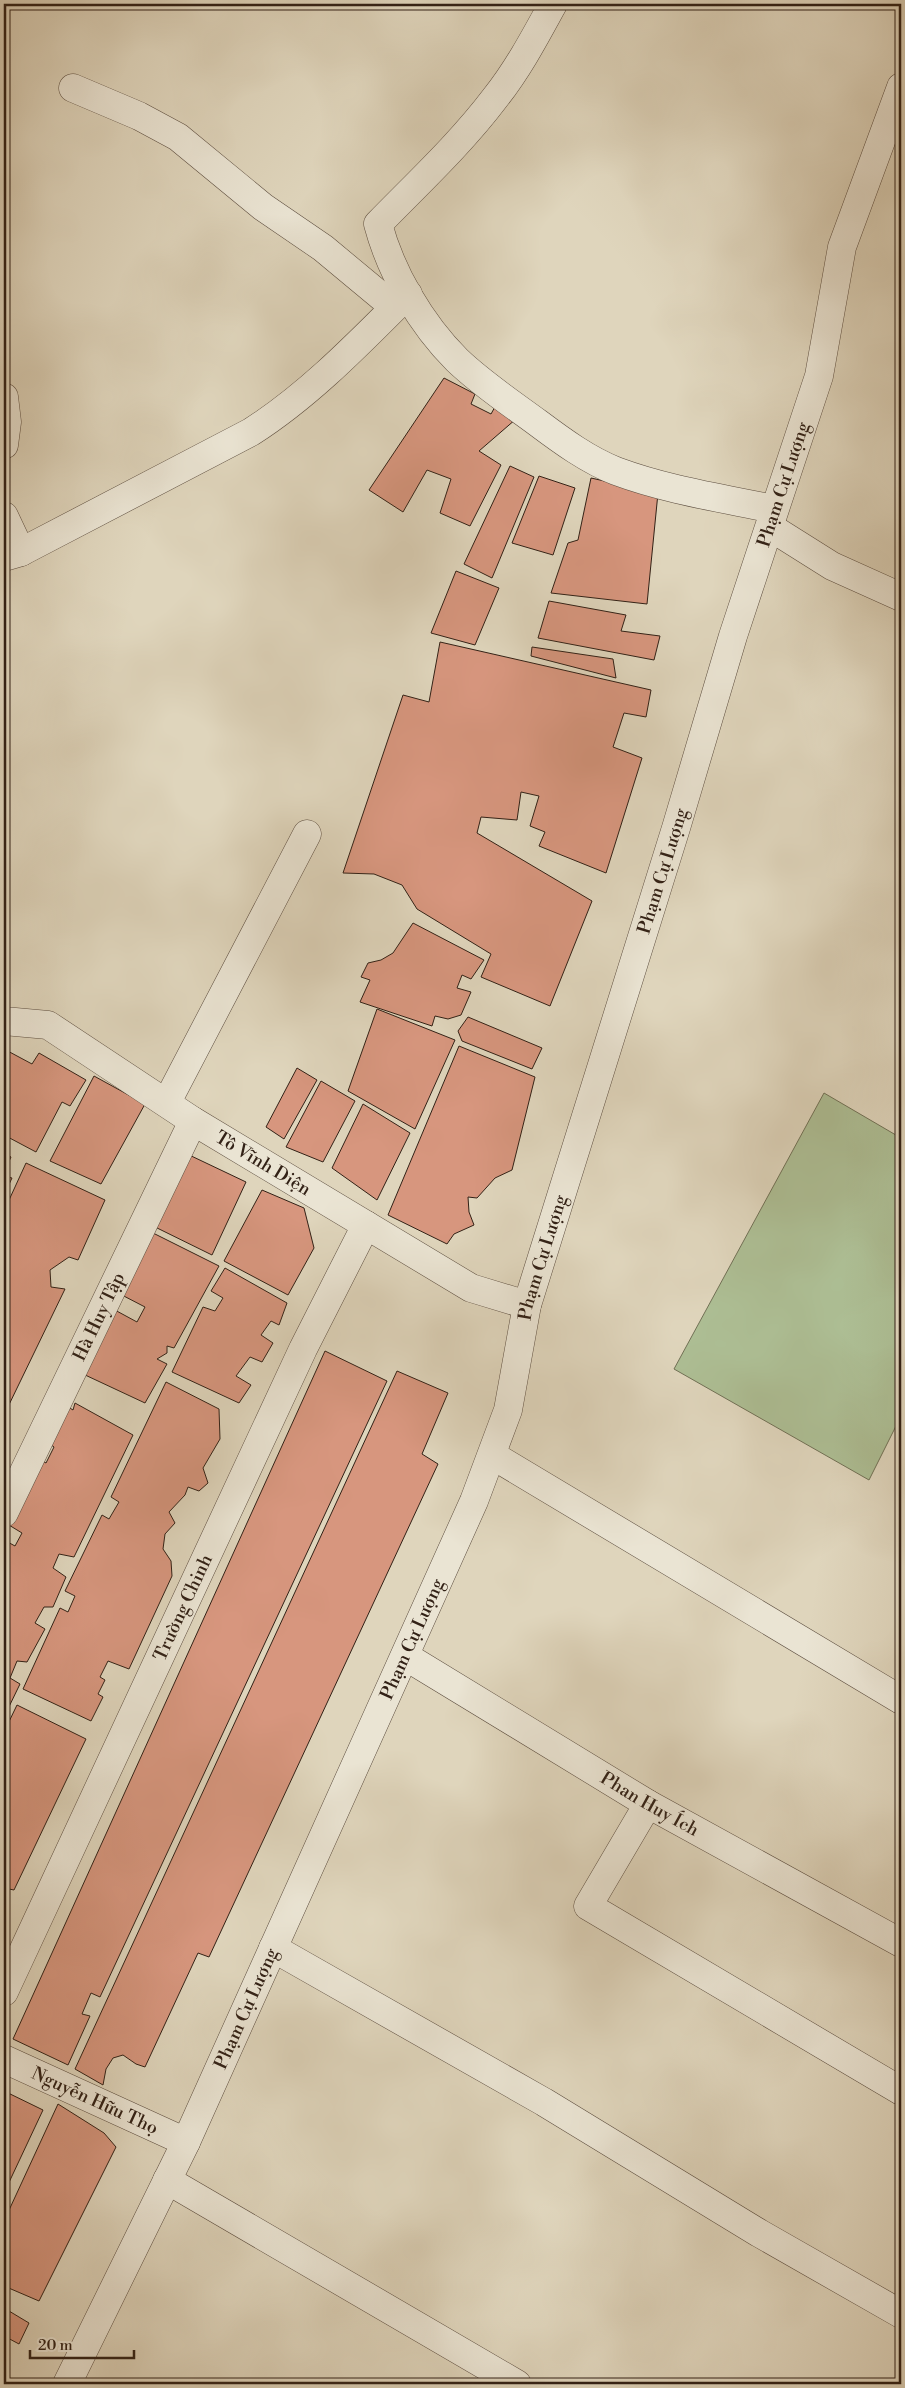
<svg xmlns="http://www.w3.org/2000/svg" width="905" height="2388" viewBox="0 0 905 2388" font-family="'Libre Bodoni',serif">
<rect width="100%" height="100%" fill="#dfd5bc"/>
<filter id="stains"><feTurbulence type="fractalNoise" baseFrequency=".004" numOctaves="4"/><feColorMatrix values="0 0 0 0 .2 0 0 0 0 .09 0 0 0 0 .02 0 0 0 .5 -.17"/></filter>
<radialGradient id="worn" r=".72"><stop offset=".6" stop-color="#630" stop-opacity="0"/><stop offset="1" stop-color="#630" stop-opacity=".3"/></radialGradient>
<path fill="#adbe94" stroke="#707055" d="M824,1093L901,1138V1416L869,1480L674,1369Z"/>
<g fill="#d7967e" stroke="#322116">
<path d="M444,378L475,394L471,404L491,414L496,405L516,419L479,451L501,465L470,526L440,513L451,479L427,470L403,512L369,490Z"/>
<path d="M510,466L534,477L492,578L464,564Z"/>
<path d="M539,476L575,488L553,555L512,543Z"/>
<path d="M591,478L658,493L647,604L551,593L568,543L578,540Z"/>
<path d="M456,571L499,588L475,645L431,633Z"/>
<path d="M549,601L626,615L621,631L660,636L654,660L538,638Z"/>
<path d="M440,642L651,690L646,717L624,713L613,747L642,758L606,873L539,846L545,832L530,826L539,796L521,792L517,820L481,817L477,833L592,901L550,1006L481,977L491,954L417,909L402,885L374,874L343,873L403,695L429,702Z"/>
<path d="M532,647L613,659L616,678L531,656Z"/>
<path d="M413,923L484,960L471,979L462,975L457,988L471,992L461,1015L448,1019L435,1016L432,1026L360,1002L370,980L361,977L368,963L381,960L393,953Z"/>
<path d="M377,1009L455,1040L415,1129L348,1091Z"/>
<path d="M468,1017L542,1048L532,1069L462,1041L458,1031Z"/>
<path d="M459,1046L535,1077L512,1170L495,1178L477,1198L468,1197L469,1212L474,1225L454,1234L447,1244L388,1215Z"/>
<path d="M4,1049L32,1064L39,1053L86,1080L70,1106L62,1102L36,1152L4,1135Z"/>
<path d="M297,1068L317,1080L284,1139L266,1127Z"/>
<path d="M94,1076L145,1104L101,1184L50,1161Z"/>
<path d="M321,1081L355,1101L323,1162L286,1147Z"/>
<path d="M363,1104L410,1133L377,1200L332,1168Z"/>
<path d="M4,1153L11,1157L4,1172Z"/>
<path d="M185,1153L246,1182L212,1255L151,1225Z"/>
<path d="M26,1163L105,1200L78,1260L69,1257L50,1270L51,1287L65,1289L4,1415V1211Z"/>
<path d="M4,1176L12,1178L4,1195Z"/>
<path d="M262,1190L304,1208L314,1248L288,1295L224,1261Z"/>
<path d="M147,1230L219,1266L174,1348L167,1346V1353L157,1359L167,1364L145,1403L83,1374L113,1309L137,1322L145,1307L118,1293Z"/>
<path d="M225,1268L287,1303L279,1325L271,1321L261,1335L273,1343L262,1362L250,1357L236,1376L251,1385L239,1403L172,1372L203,1307L215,1311L223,1298L211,1291Z"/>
<path d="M325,1351L387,1381L100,1997L91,1993L82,2014L90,2016L68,2065L13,2039Z"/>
<path d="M397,1371L448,1393L422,1454L438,1464L209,1957L198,1953L145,2067L136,2064L123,2055L113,2058L106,2069L103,2085L75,2069Z"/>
<path d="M166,1382L219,1409L220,1439L203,1468L208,1483L199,1491L188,1487L185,1495L169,1512L175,1523L165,1534L163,1549L171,1561L172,1576L129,1669L108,1661L100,1677L105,1680L98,1694L103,1697L91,1721L23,1689L60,1608L68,1612L75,1596L65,1591L102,1515L109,1519L119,1502L111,1497Z"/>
<path d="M75,1403L133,1435L74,1557L59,1554L53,1568L66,1577L53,1607H44L35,1623L45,1629L27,1662L17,1661L10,1678L20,1684L4,1717V1540L15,1546L22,1533L4,1522L37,1458L46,1463L54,1447L47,1442L65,1405L73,1410Z"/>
<path d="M17,1705L86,1739L14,1890L4,1888V1732Z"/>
<path d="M4,2091L43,2110L4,2193Z"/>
<path d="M58,2104L104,2133L116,2147L39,2301L4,2286V2221Z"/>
<path d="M4,2308L29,2323L19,2344L4,2336Z"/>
</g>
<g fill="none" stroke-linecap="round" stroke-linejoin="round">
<defs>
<g id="minor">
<path d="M553,4C535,37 518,69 495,98C461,143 418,183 378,224C391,273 421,324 457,360C482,384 511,403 538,423C562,441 588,460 616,471C667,490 721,498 774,509"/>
<path d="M73,88L139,116L178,137L263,207L323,248L394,307"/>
<path d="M4,397L7,422L4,445"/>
<path d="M4,516L21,552"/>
<path d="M770,527L832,566L901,597"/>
<path d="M4,557L21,552L251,432C309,395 359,343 408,294"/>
<path id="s1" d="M4,1021L48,1025L193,1121L471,1288L527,1305"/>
<path d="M167,1102L307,834"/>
<path d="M492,1455L901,1700"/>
<path id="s2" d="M4,1513L193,1121"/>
<path id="s3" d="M405,1656L648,1804L901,1943"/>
<path d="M648,1804L588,1906L901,2091"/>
<path d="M273,1948L544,2102L759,2233L901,2314"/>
<path id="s4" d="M4,1992L303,1349L366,1225"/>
<path id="s5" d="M4,2059L186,2142"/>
<path d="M167,2180L517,2384"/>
<path id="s6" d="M67,2384L186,2142L474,1501L508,1410L527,1305L676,828L733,636L819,376L842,247L901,87"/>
</g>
</defs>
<use href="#minor" stroke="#5d4e40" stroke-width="29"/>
<use href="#minor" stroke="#eae4d3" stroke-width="28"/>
</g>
<g text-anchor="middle" stroke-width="4.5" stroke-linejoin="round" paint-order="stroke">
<g font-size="18" fill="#322116" stroke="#eae4d3">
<text dy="6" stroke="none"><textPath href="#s6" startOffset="2036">Phạm Cự Lượng</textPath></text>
<text dy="6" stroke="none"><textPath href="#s6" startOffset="1631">Phạm Cự Lượng</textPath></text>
<text dy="6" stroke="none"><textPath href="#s1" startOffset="300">Tô Vĩnh Diện</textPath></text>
<text dy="6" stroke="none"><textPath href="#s6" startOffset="1226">Phạm Cự Lượng</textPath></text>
<text dy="6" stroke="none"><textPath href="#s2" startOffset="218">Hà Huy Tập</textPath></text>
<text dy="6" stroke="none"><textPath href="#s4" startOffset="424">Trường Chinh</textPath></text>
<text dy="6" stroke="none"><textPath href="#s6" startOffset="821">Phạm Cự Lượng</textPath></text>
<text dy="6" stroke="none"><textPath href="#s3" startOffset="286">Phan Huy Ích</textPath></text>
<text dy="6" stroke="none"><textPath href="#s6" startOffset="416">Phạm Cự Lượng</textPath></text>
<text dy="6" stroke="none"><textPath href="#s5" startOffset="100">Nguyễn Hữu Thọ</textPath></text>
</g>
</g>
<rect width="905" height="2388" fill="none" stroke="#dfd5bc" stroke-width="20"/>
<rect x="5" y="5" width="895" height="2378" fill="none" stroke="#322116" stroke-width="2.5"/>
<rect x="10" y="10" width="885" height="2368" fill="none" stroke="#322116"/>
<path d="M30 2350v8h104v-8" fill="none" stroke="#322116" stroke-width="2.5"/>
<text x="38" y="2350" font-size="15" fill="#322116" stroke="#eae4d3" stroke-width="4" paint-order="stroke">20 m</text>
<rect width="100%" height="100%" filter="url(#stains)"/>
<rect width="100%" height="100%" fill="url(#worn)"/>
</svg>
